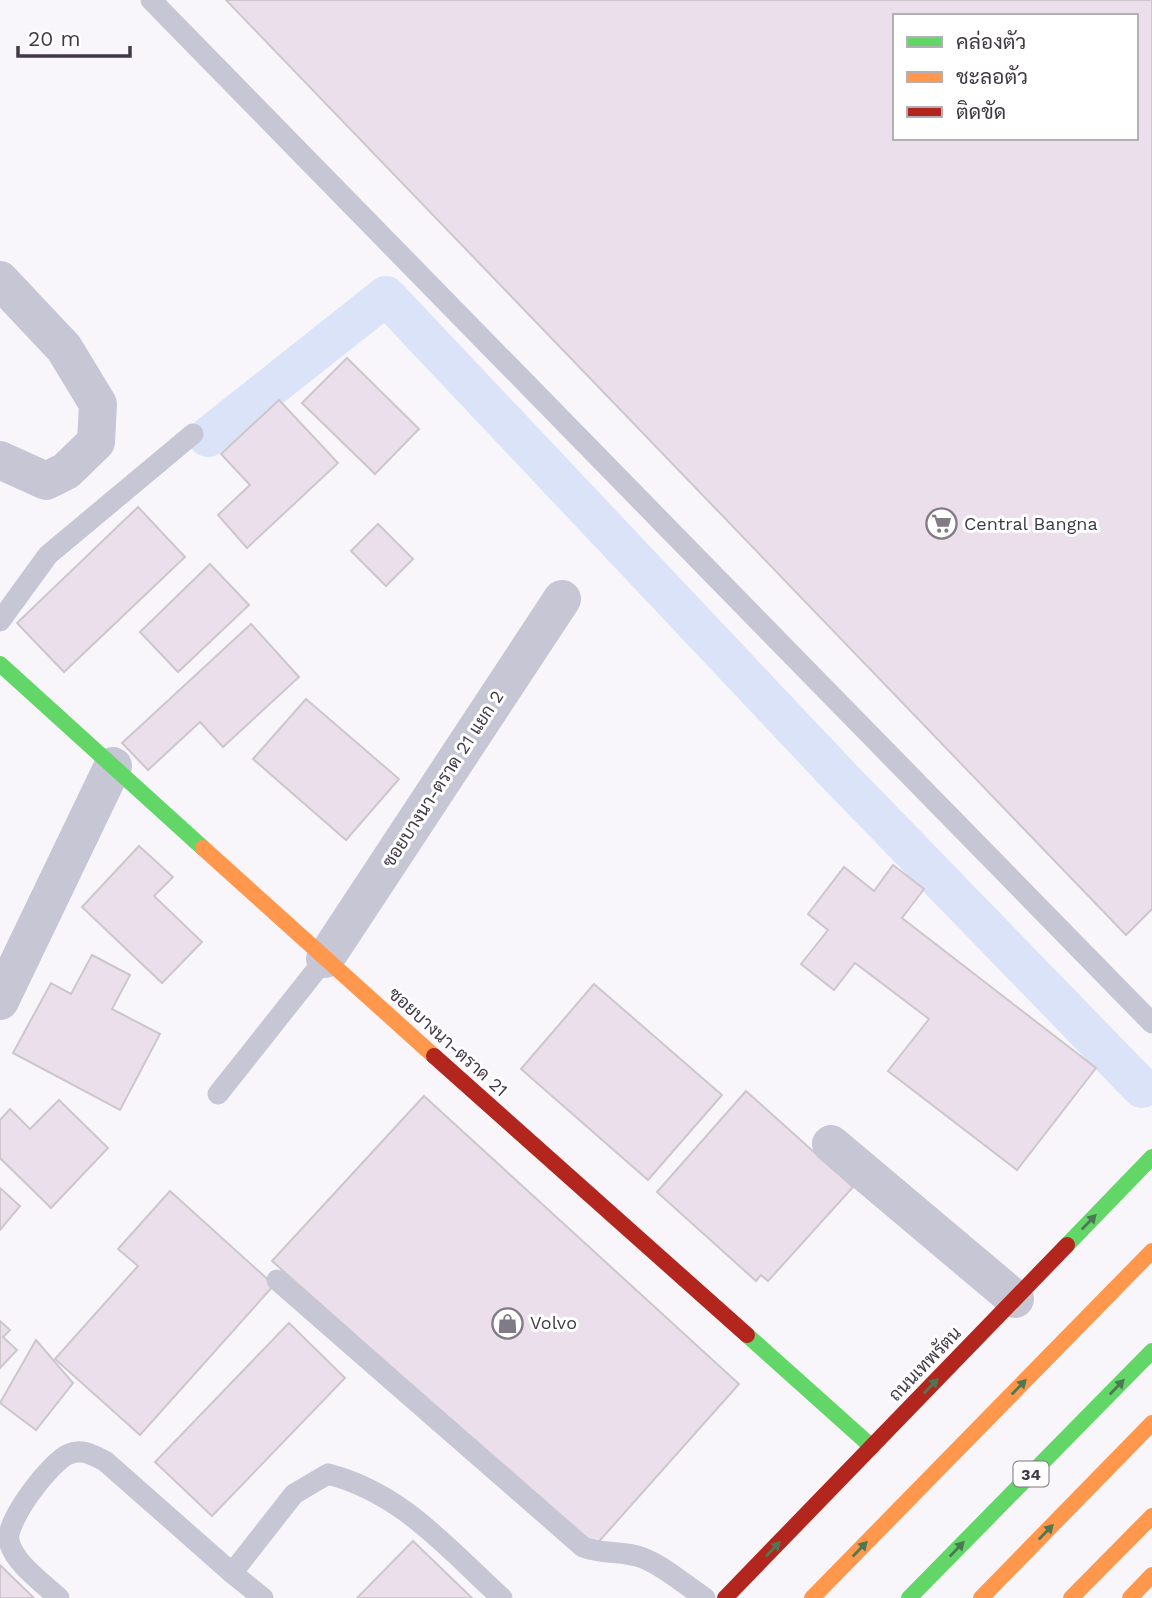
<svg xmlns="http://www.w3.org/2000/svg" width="1152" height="1598" viewBox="0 0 1152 1598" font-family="'Work Sans',Sarabun,sans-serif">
<rect width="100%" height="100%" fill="#f9f6fb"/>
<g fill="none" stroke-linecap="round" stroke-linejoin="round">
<path stroke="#dbe3f8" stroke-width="40" d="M208,437L386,296L842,779L1142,1088"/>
</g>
<g fill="#eadfea" stroke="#cdc7cd" stroke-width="2" fill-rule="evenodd">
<path d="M226,0H1152V909L1126,935ZM895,16H1136V138H895Z"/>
<path d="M347,358L419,429L375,474L302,403Z"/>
<path d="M279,400L338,463L247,548L218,515L250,485L221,454Z"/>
<path d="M138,507L185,557L64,672L17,623Z"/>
<path d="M378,524L413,559L386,586L351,551Z"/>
<path d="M210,564L249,605L178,672L140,632Z"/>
<path d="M251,624L299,677L223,747L200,722L148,770L122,743Z"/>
<path d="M306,699L399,779L346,840L253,759Z"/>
<path d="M139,846L173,877L154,896L202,942L162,983L82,907Z"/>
<path d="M893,865L924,889L902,918L1096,1068L1017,1170L888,1071L929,1019L855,963L834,990L801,964L828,930L808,914L844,867L874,891Z"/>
<path d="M92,955L130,975L112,1009L160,1034L120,1110L13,1053L51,983L71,994Z"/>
<path d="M594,984L722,1095L648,1180L521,1069Z"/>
<path d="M746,1091L853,1187L768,1281L761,1275L756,1281L657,1192Z"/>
<path d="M424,1096L739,1384L594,1547L272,1261Z"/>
<path d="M59,1100L108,1148L51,1208L0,1158V1120L10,1109L30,1129Z"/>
<path d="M0,1188L20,1206L0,1230Z"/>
<path d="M170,1191L274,1285L140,1435L55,1359L138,1266L118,1249Z"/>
<path d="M0,1321L10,1330L3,1337L17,1350L0,1368Z"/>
<path d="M289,1323L345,1378L212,1516L155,1462Z"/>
<path d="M36,1340L73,1383L36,1430L0,1403Z"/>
<path d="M413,1541L472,1598H357Z"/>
<path d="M0,1565L34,1598H0Z"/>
</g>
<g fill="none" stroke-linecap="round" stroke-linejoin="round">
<g stroke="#c6c6d5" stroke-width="21">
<path d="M151,0L1152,1023"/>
<path d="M0,621L48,555L193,434"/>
<path d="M218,1094L325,959"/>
<path d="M277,1280L583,1547C603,1555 623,1550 643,1558C664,1566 685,1585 705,1598"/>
<path d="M59,1598C43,1583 14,1563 9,1541C5,1521 51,1461 69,1454C83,1448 94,1456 105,1461L232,1573"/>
<path d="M263,1598L232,1573L294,1494L328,1474C402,1493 447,1548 502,1598"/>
</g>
<g stroke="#c6c6d5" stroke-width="38">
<path d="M0,280L64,348L98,404L96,442L66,471L46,481L0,460"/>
<path d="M325,959L562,599"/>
<path d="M0,1001L113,766"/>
<path d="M831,1144L1015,1299"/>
</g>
<g stroke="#63d668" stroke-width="16">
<path d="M0,664L203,848"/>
<path d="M1067,1245L1152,1157"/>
<path d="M747,1335L872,1447"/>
<path d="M909,1598L1152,1351"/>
</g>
<g stroke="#ff974d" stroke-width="16">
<path d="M203,848L434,1056"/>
<path d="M812,1598L1152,1251"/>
<path d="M981,1598L1152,1423"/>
<path d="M1071,1598L1152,1516"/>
<path d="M1130,1598L1152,1575"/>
</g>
<g stroke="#b3261e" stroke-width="16">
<path d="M434,1056L747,1335"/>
<path d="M725,1598L1067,1245"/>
</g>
</g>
<defs><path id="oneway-solid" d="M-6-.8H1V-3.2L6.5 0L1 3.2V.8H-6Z" transform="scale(1.75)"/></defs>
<g fill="#4e7854">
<use href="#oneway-solid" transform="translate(1089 1222) rotate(-46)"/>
<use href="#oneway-solid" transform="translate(931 1386) rotate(-46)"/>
<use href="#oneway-solid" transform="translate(1019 1387) rotate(-46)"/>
<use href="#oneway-solid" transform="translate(1117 1387) rotate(-46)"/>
<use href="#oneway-solid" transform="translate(1046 1532) rotate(-46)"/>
<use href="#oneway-solid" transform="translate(773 1549) rotate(-46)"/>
<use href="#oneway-solid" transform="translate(860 1549) rotate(-46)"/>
<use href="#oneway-solid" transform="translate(957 1549) rotate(-46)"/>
</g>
<defs>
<symbol id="supermarket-ring" viewBox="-11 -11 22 22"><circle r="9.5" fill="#fff" stroke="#817b85" stroke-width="1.5"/><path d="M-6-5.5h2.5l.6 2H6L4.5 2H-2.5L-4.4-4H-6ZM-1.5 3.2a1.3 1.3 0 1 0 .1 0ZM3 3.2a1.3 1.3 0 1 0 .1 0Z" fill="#817b85"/></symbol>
<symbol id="shop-ring" viewBox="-11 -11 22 22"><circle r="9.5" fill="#fff" stroke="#817b85" stroke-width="1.5"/><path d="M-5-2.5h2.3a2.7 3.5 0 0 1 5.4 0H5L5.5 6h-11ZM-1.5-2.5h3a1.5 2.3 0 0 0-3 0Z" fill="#817b85"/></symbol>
</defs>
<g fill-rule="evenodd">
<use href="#supermarket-ring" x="924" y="506" width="35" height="35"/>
<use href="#shop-ring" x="490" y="1306" width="35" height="35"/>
</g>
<g text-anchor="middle" stroke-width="6" stroke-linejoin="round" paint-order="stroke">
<rect fill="#fff" stroke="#79747e" stroke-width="2" x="1013.5" y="1461.5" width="35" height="25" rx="5"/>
<g font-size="16" font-weight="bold" fill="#403946">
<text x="1031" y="1480">34</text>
</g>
<g font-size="18" fill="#403946" stroke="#fff" text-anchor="start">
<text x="964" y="530">Central Bangna</text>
<text x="530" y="1329">Volvo</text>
</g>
<g font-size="18" fill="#403946" stroke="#fff">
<text transform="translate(443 779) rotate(-57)" y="6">ซอยบางนา-ตราด 21 แยก 2</text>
<text transform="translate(448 1042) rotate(42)" y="6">ซอยบางนา-ตราด 21</text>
<text transform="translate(925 1364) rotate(-46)" y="6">ถนนเทพรัตน</text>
</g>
</g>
<rect x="893" y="14" width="245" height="126" fill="#ffffff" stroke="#b3b0b5" stroke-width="2"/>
<rect x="907" y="37" width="35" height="10" fill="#63d668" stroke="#b3b0b5" stroke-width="2"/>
<text x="956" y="49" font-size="21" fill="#403946">คล่องตัว</text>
<rect x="907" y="72" width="35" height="10" fill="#ff974d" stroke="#b3b0b5" stroke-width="2"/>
<text x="956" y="84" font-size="21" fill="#403946">ชะลอตัว</text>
<rect x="907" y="107" width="35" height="10" fill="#b3261e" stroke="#b3b0b5" stroke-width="2"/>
<text x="956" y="119" font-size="21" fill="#403946">ติดขัด</text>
<path d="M18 46v10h112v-10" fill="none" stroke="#403946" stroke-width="3.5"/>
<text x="28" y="46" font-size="21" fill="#403946" stroke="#ffffff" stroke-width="5" paint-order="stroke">20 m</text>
</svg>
